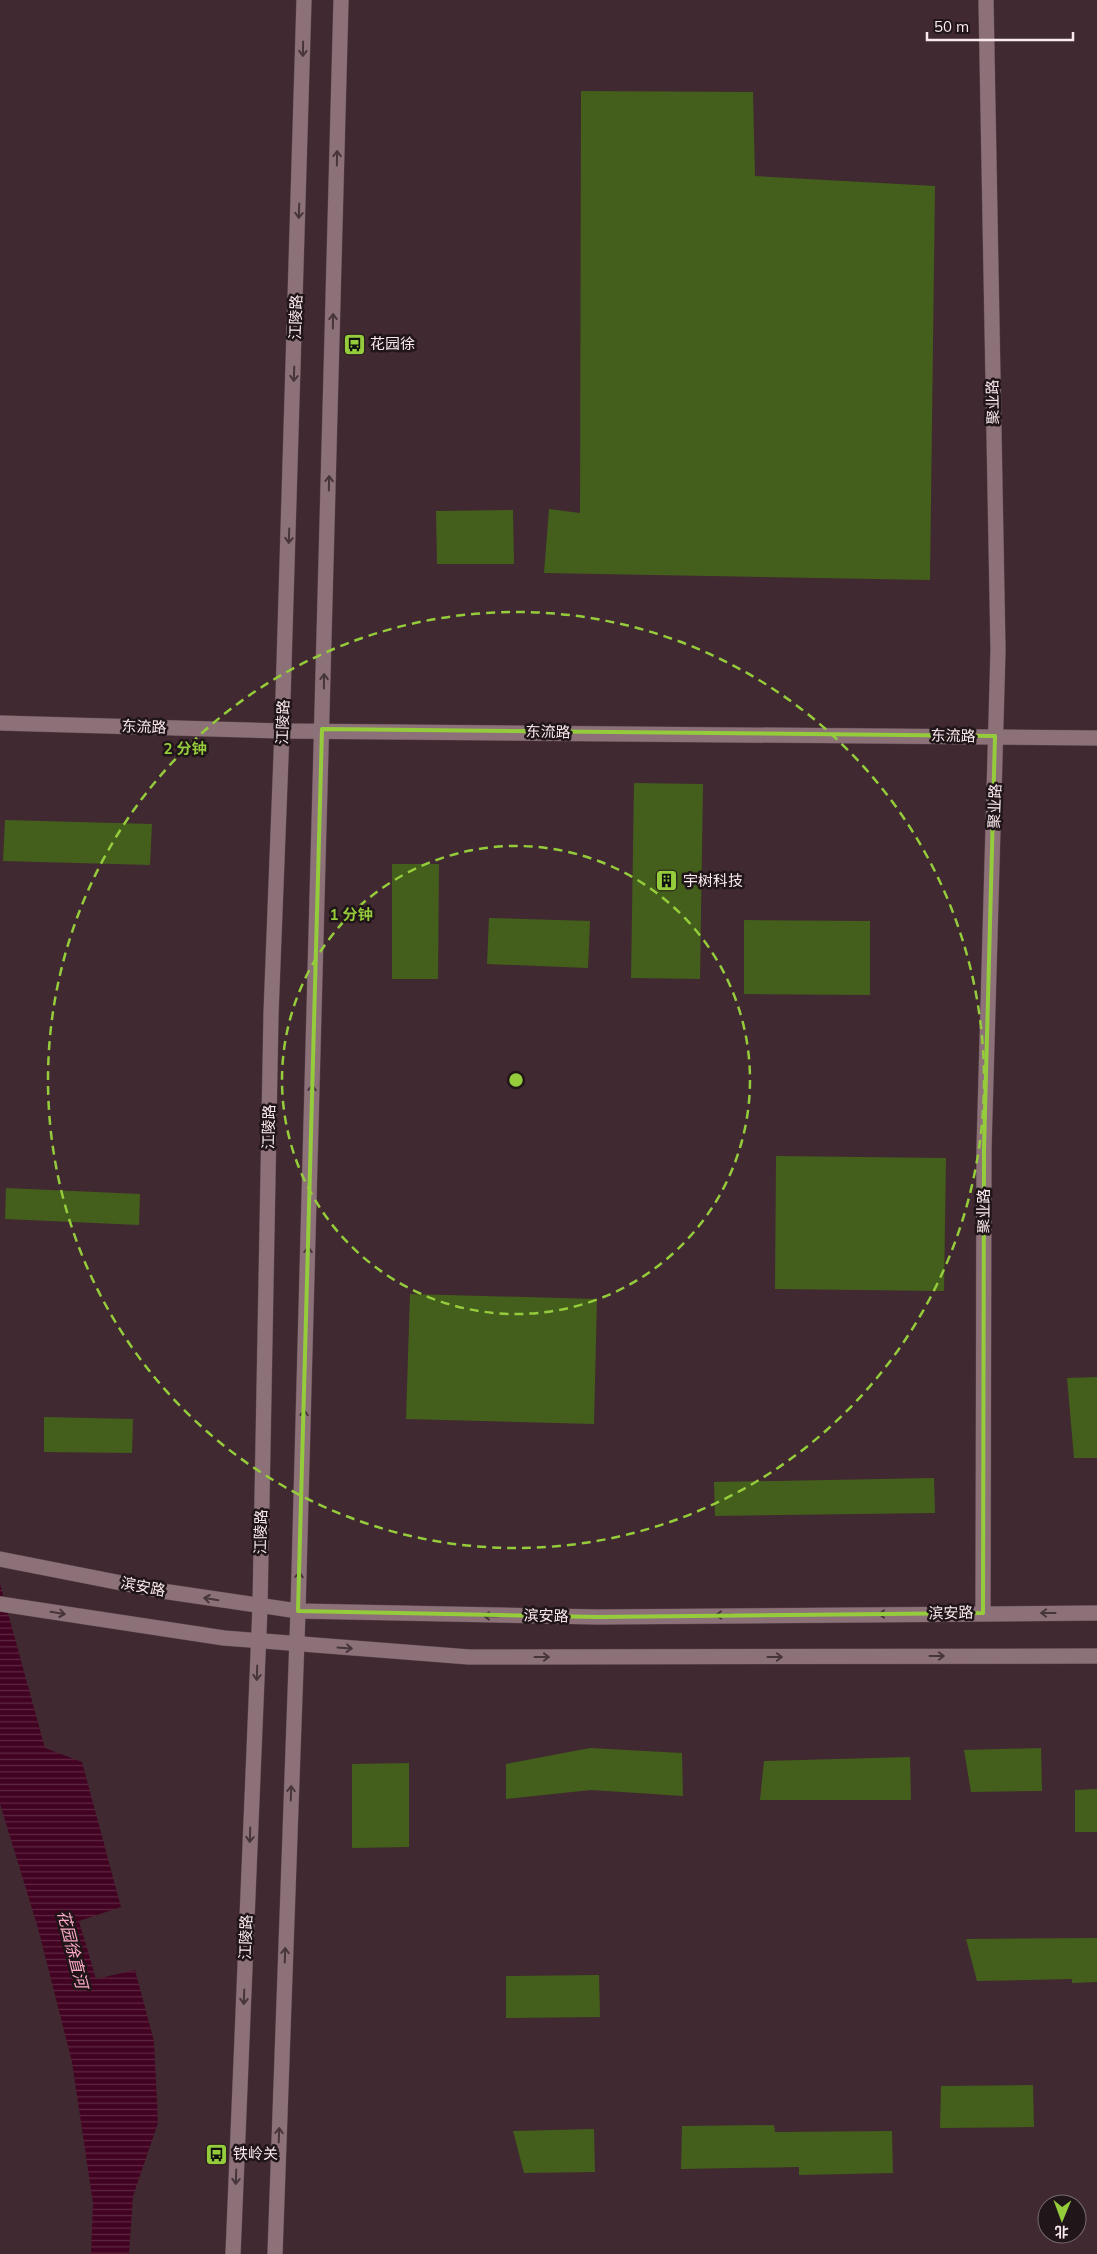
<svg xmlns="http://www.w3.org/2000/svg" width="1097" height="2254" viewBox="0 0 1097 2254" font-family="Mulish,'Noto Sans SC',sans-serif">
<defs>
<pattern id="water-rules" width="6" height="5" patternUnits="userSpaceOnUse" patternTransform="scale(1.25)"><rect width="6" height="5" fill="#420221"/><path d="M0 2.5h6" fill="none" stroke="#5e2742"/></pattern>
</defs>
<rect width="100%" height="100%" fill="#402930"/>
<path fill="url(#water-rules)" d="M0,1584L45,1748L82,1762L121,1907L79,1921L96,1979L135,1970L154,2041L158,2123L133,2196L129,2254H91L93,2203L72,2062L38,1928L0,1804Z"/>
<g fill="#445e1c">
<path d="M581,91L753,92L755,176L935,186L930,580L544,573L549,509L580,513Z"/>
<path d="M513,510L514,564H437L436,511Z"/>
<path d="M634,783L703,784L700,979L631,978Z"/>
<path d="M5,820L152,824L150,865L3,861Z"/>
<path d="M392,864H439L438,979H392Z"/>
<path d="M489,918L590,921L588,968L487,964Z"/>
<path d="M744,920L870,921V995L744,994Z"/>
<path d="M776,1156L946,1158L944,1291L775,1289Z"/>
<path d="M6,1188L140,1194L139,1225L5,1219Z"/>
<path d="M410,1294L597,1299L594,1424L406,1419Z"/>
<path d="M1097,1377V1458H1074L1067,1378Z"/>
<path d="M44,1417L133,1419L132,1453L44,1452Z"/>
<path d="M934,1478L935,1513L715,1516L714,1482Z"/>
<path d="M590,1748L682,1753L683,1796L591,1790L506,1799V1764Z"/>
<path d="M1041,1748L1042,1791L971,1792L964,1750Z"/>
<path d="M910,1757L911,1800H760L764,1761Z"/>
<path d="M409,1763V1847L352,1848V1764Z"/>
<path d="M1097,1789V1832H1075V1790Z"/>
<path d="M1097,1938V1982L1072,1983V1979L977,1981L966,1939Z"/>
<path d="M599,1975L600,2017L506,2018V1976Z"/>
<path d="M1033,2085L1034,2127L940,2128L941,2086Z"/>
<path d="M774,2125L775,2132L892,2131L893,2173L799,2175V2167L681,2169L682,2126Z"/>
<path d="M594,2129L595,2172L524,2173L513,2131Z"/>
</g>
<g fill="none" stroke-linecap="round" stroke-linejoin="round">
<defs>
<path id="street" d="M0,723L282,731"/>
<g id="secondary">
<path d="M282,731L1097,738"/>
<path d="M0,1559L162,1591L298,1611L598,1617L1097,1613"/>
<path d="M0,1604L224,1638L469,1657L1097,1656"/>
<path d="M983,1613L984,1149L998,650L986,0"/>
<path d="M233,2254L260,1607L271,1014L282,731L304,0"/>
<path d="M275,2254L298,1611L341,0"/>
</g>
</defs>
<use href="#street" stroke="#59454b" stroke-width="16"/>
<use href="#secondary" stroke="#59454b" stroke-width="16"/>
<use href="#street" stroke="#8d7179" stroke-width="15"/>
<use href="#secondary" stroke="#8d7179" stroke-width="15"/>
</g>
<defs><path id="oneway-shaft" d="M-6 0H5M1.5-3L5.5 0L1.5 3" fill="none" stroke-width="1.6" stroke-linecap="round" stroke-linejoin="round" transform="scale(1.25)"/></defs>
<g stroke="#46353a">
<use href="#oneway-shaft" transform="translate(303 49) rotate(91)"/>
<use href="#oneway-shaft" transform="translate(337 158) rotate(-89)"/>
<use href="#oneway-shaft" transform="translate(299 211) rotate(92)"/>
<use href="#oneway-shaft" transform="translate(333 321) rotate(-89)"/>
<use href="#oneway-shaft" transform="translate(294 374) rotate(92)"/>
<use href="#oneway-shaft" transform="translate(329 483) rotate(-89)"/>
<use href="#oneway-shaft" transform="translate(289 536) rotate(92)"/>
<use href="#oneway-shaft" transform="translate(324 681) rotate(-89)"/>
<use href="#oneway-shaft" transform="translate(312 1092) rotate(-88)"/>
<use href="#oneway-shaft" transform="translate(308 1254) rotate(-88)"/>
<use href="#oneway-shaft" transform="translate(304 1417) rotate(-88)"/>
<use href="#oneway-shaft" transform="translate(299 1579) rotate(-88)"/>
<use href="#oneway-shaft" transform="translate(211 1599) rotate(-171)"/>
<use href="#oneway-shaft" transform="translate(58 1613) rotate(9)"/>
<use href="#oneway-shaft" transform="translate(1048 1613) rotate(-180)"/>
<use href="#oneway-shaft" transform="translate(886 1614) rotate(179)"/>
<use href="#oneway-shaft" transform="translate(723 1615) rotate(179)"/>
<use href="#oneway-shaft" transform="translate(491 1616) rotate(-179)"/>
<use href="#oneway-shaft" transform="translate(345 1648) rotate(4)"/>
<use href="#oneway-shaft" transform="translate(937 1656)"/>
<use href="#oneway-shaft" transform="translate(542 1657)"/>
<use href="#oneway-shaft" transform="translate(775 1657)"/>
<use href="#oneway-shaft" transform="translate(257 1673) rotate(92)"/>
<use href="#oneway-shaft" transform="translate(291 1793) rotate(-88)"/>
<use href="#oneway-shaft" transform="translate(250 1835) rotate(92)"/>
<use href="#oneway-shaft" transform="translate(285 1955) rotate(-88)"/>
<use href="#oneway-shaft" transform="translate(244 1997) rotate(92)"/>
<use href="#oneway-shaft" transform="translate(279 2135) rotate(-88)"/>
<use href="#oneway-shaft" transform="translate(236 2177) rotate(92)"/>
</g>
<path fill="none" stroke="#95cc3b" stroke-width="4" stroke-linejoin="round" d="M322,729L995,736L984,1149L983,1613L598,1617L298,1611Z"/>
<g fill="none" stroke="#95cc3b" stroke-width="2.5" stroke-dasharray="9 6">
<circle cx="516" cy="1080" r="234"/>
<circle cx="516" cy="1080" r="468"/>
</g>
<defs>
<symbol id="bus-square" viewBox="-11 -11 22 22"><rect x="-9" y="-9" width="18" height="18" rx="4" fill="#95cc3b" stroke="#201518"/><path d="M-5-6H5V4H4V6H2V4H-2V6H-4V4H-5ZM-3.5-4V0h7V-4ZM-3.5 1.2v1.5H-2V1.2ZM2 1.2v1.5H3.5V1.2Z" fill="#111"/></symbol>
<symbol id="building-square" viewBox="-11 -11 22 22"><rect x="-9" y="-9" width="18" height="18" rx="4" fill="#95cc3b" stroke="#201518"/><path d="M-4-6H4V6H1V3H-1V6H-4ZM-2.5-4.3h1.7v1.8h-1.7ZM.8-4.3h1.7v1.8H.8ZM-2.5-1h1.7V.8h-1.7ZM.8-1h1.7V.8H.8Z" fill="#111"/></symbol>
</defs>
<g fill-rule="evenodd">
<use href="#bus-square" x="342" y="332" width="25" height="25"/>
<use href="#building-square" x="654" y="868" width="25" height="25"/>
<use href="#bus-square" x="204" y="2142" width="25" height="25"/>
</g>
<g text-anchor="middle" stroke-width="5" stroke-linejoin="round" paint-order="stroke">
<g font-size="15" fill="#faeaee" stroke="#201518">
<text transform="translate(296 317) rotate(-88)" y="5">江陵路</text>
<text transform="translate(993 402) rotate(-91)" y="5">聚业路</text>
<text transform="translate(283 722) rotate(-88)" y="5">江陵路</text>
<text transform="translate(144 727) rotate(2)" y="5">东流路</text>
<text transform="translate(548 732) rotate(1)" y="5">东流路</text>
<text transform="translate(953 736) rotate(1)" y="5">东流路</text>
<text transform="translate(995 806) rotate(-88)" y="5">聚业路</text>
<text transform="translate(269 1127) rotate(-89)" y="5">江陵路</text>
<text transform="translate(984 1211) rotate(-90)" y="5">聚业路</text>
<text transform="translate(261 1532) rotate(-89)" y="5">江陵路</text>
<text transform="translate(143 1587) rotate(11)" y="5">滨安路</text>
<text transform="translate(951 1613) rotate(-1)" y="5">滨安路</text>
<text transform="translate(546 1616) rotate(1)" y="5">滨安路</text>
<text transform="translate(246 1937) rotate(-88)" y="5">江陵路</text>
</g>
<g font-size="15" fill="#faeaee" stroke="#201518" text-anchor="start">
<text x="370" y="349">花园徐</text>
<text x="683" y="886">宇树科技</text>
<text x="233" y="2159">铁岭关</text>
</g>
<g font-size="16" font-style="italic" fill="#fcaac5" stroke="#201518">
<text transform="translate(73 1949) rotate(76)" y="6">花园徐直河</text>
</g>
</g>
<circle cx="516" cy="1080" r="8" fill="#95cc3b" stroke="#201518" stroke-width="2.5"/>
<g font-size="15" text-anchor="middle" font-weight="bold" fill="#95cc3b" stroke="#201518" stroke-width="5" stroke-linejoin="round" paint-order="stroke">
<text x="185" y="754">2 分钟</text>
<text x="351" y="920">1 分钟</text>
</g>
<g transform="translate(1062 2219) rotate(181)"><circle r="24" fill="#201518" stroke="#776a6e"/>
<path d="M0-4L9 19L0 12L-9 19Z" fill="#95cc3b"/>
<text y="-8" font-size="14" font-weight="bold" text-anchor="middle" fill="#faeaee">北</text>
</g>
<path d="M927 32v8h146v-8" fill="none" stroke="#faeaee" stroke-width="2.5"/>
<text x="934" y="32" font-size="15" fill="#faeaee" stroke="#201518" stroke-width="4" paint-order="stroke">50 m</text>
</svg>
